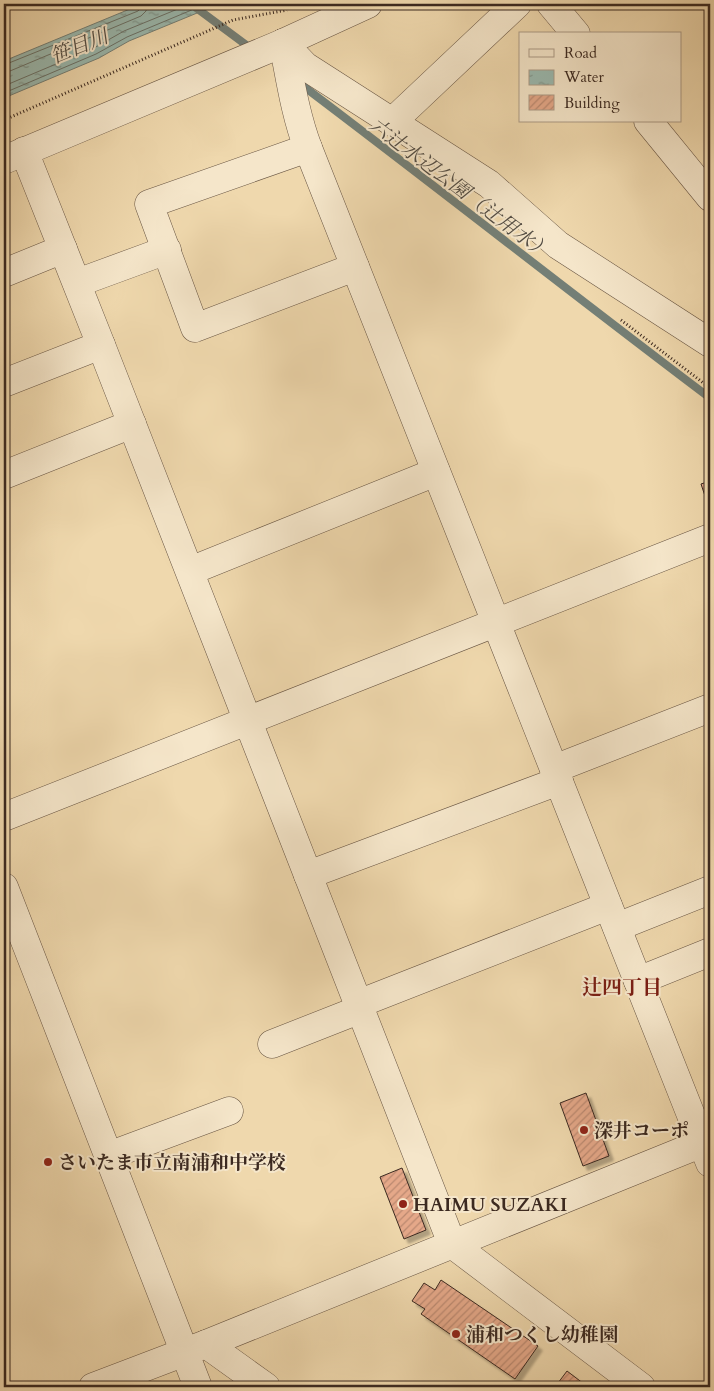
<svg xmlns="http://www.w3.org/2000/svg" width="714" height="1391" viewBox="0 0 714 1391" font-family="Cardo,'Noto Serif JP',serif">
<defs>
<pattern id="water-ripples" width="26" height="14" patternUnits="userSpaceOnUse" patternTransform="scale(1.25)"><rect width="26" height="14" fill="#9ab9af"/><path d="M2 4q2-2 4 0t4 0M15 11q2-2 4 0t4 0" fill="none" stroke="#7f968e"/></pattern>
<pattern id="building-hatch" width="6" height="6" patternUnits="userSpaceOnUse" patternTransform="scale(1.25)"><rect width="6" height="6" fill="#e5a889"/><path d="M-1 1l2-2M0 6l6-6M5 7l2-2" fill="none" stroke="#bb8970"/></pattern>
<filter id="shadow"><feDropShadow dx="4.5" dy="4.5" stdDeviation="1" flood-color="#0004"/></filter>
</defs>
<rect width="100%" height="100%" fill="#efd8ad"/>
<filter id="stains"><feTurbulence type="fractalNoise" baseFrequency=".004" numOctaves="4"/><feColorMatrix values="0 0 0 0 .2 0 0 0 0 .09 0 0 0 0 .02 0 0 0 .5 -.17"/></filter>
<radialGradient id="worn" r=".72"><stop offset=".6" stop-color="#630" stop-opacity="0"/><stop offset="1" stop-color="#630" stop-opacity=".3"/></radialGradient>
<path fill="url(#water-ripples)" stroke="#747f76" d="M142,4H219L129,41L99,58L4,98V61Z"/>
<g fill="none" stroke-linecap="round" stroke-linejoin="round">
<g stroke="#6a7168" stroke-width="1">
<path d="M4,65L138,11L141,8L142,4"/>
<path d="M4,72L10,71L141,16L146,11L148,4"/>
<path d="M4,86L94,48L124,31L190,4"/>
<path d="M4,93L96,54L127,37L206,4"/>
</g>
<g stroke="#747f76" stroke-width="8">
<path d="M191,4L253,50"/>
<path d="M299,83C437,187 572,294 710,398"/>
</g>
</g>
<g fill="url(#building-hatch)" stroke="#3b2920" filter="url(#shadow)">
<path d="M710,481V501L707,502L701,484Z"/>
<path d="M586,1093L609,1156L583,1166L560,1103Z"/>
<path d="M402,1168L426,1230L404,1239L380,1177Z"/>
<path d="M441,1280L538,1346L515,1379L421,1314L425,1309L412,1301L424,1283L435,1290Z"/>
<path d="M567,1371L588,1387H555Z"/>
</g>
<g fill="none" stroke-linecap="round" stroke-linejoin="round">
<defs>
<g id="minor">
<path d="M551,4L576,34"/>
<path d="M283,43C290,78 295,114 308,148L710,1163"/>
<path d="M283,43L305,66L489,184L558,245L710,343"/>
<path d="M648,121L710,197"/>
<path d="M392,122L517,4"/>
<path d="M308,148L149,204L195,328L355,267"/>
<path d="M24,151L101,345L452,1244L641,1387"/>
<path d="M4,160L283,43L368,4"/>
<path d="M4,273L63,249"/>
<path d="M77,283L167,250"/>
<path d="M4,383L101,345"/>
<path d="M4,475L132,424"/>
<path d="M190,571L436,472"/>
<path d="M554,769L710,708"/>
<path d="M4,817L710,538"/>
<path d="M308,875L559,781"/>
<path d="M4,887L198,1387"/>
<path d="M617,927L710,890"/>
<path d="M638,981L710,952"/>
<path d="M358,1004L608,906"/>
<path d="M272,1044L361,1009"/>
<path d="M108,1156L229,1111"/>
<path d="M206,1344L266,1387"/>
<path d="M93,1387L206,1344L710,1140"/>
</g>
</defs>
<use href="#minor" stroke="#685543" stroke-width="29"/>
<g stroke="#3b2920" stroke-width="3" stroke-dasharray="1 2.5" stroke-linecap="butt">
<path d="M4,120L233,20L287,10"/>
<path d="M621,320L710,388"/>
</g>
<use href="#minor" stroke="#f5e6ca" stroke-width="28"/>
</g>
<g fill="#8f2418" stroke="#f5e6ca" stroke-width="2">
<circle cx="584" cy="1130" r="5"/>
<circle cx="48" cy="1162" r="5"/>
<circle cx="403" cy="1204" r="5"/>
<circle cx="456" cy="1334" r="5"/>
</g>
<g text-anchor="middle" stroke-width="4" stroke-linejoin="round" paint-order="stroke">
<g font-size="19" font-weight="bold" fill="#3b2920" stroke="#f5e6ca" text-anchor="start">
<text x="594" y="1137">深井コーポ</text>
<text x="58" y="1169">さいたま市立南浦和中学校</text>
<text x="413" y="1211">HAIMU SUZAKI</text>
<text x="466" y="1341">浦和つくし幼稚園</text>
</g>
<g font-size="20" font-style="italic" fill="#534d44" stroke="#f5e6ca">
<text transform="translate(79 46) rotate(-22)" y="7">笹目川</text>
<text transform="translate(460 188) rotate(37)" y="7">六辻水辺公園（辻用水）</text>
</g>
<g font-size="20" font-weight="bold" fill="#7a1f14" stroke="#f5e6ca">
<text x="622" y="994">辻四丁目</text>
</g>
</g>
<rect width="714" height="1391" fill="none" stroke="#efd8ad" stroke-width="20"/>
<rect x="5" y="5" width="704" height="1381" fill="none" stroke="#3b2920" stroke-width="2.5"/>
<rect x="10" y="10" width="694" height="1371" fill="none" stroke="#3b2920"/>
<rect x="519" y="32" width="162" height="90" fill="#f5e6ca" stroke="#ab9a86"/>
<rect x="529" y="49" width="25" height="8" fill="#f5e6ca" stroke="#ab9a86"/>
<text x="564" y="58" font-size="15" fill="#3b2920">Road</text>
<rect x="529" y="70" width="25" height="15" fill="url(#water-ripples)" stroke="#ab9a86"/>
<text x="564" y="82" font-size="15" fill="#3b2920">Water</text>
<rect x="529" y="95" width="25" height="15" fill="url(#building-hatch)" stroke="#ab9a86"/>
<text x="564" y="108" font-size="15" fill="#3b2920">Building</text>
<rect width="100%" height="100%" filter="url(#stains)"/>
<rect width="100%" height="100%" fill="url(#worn)"/>
</svg>
